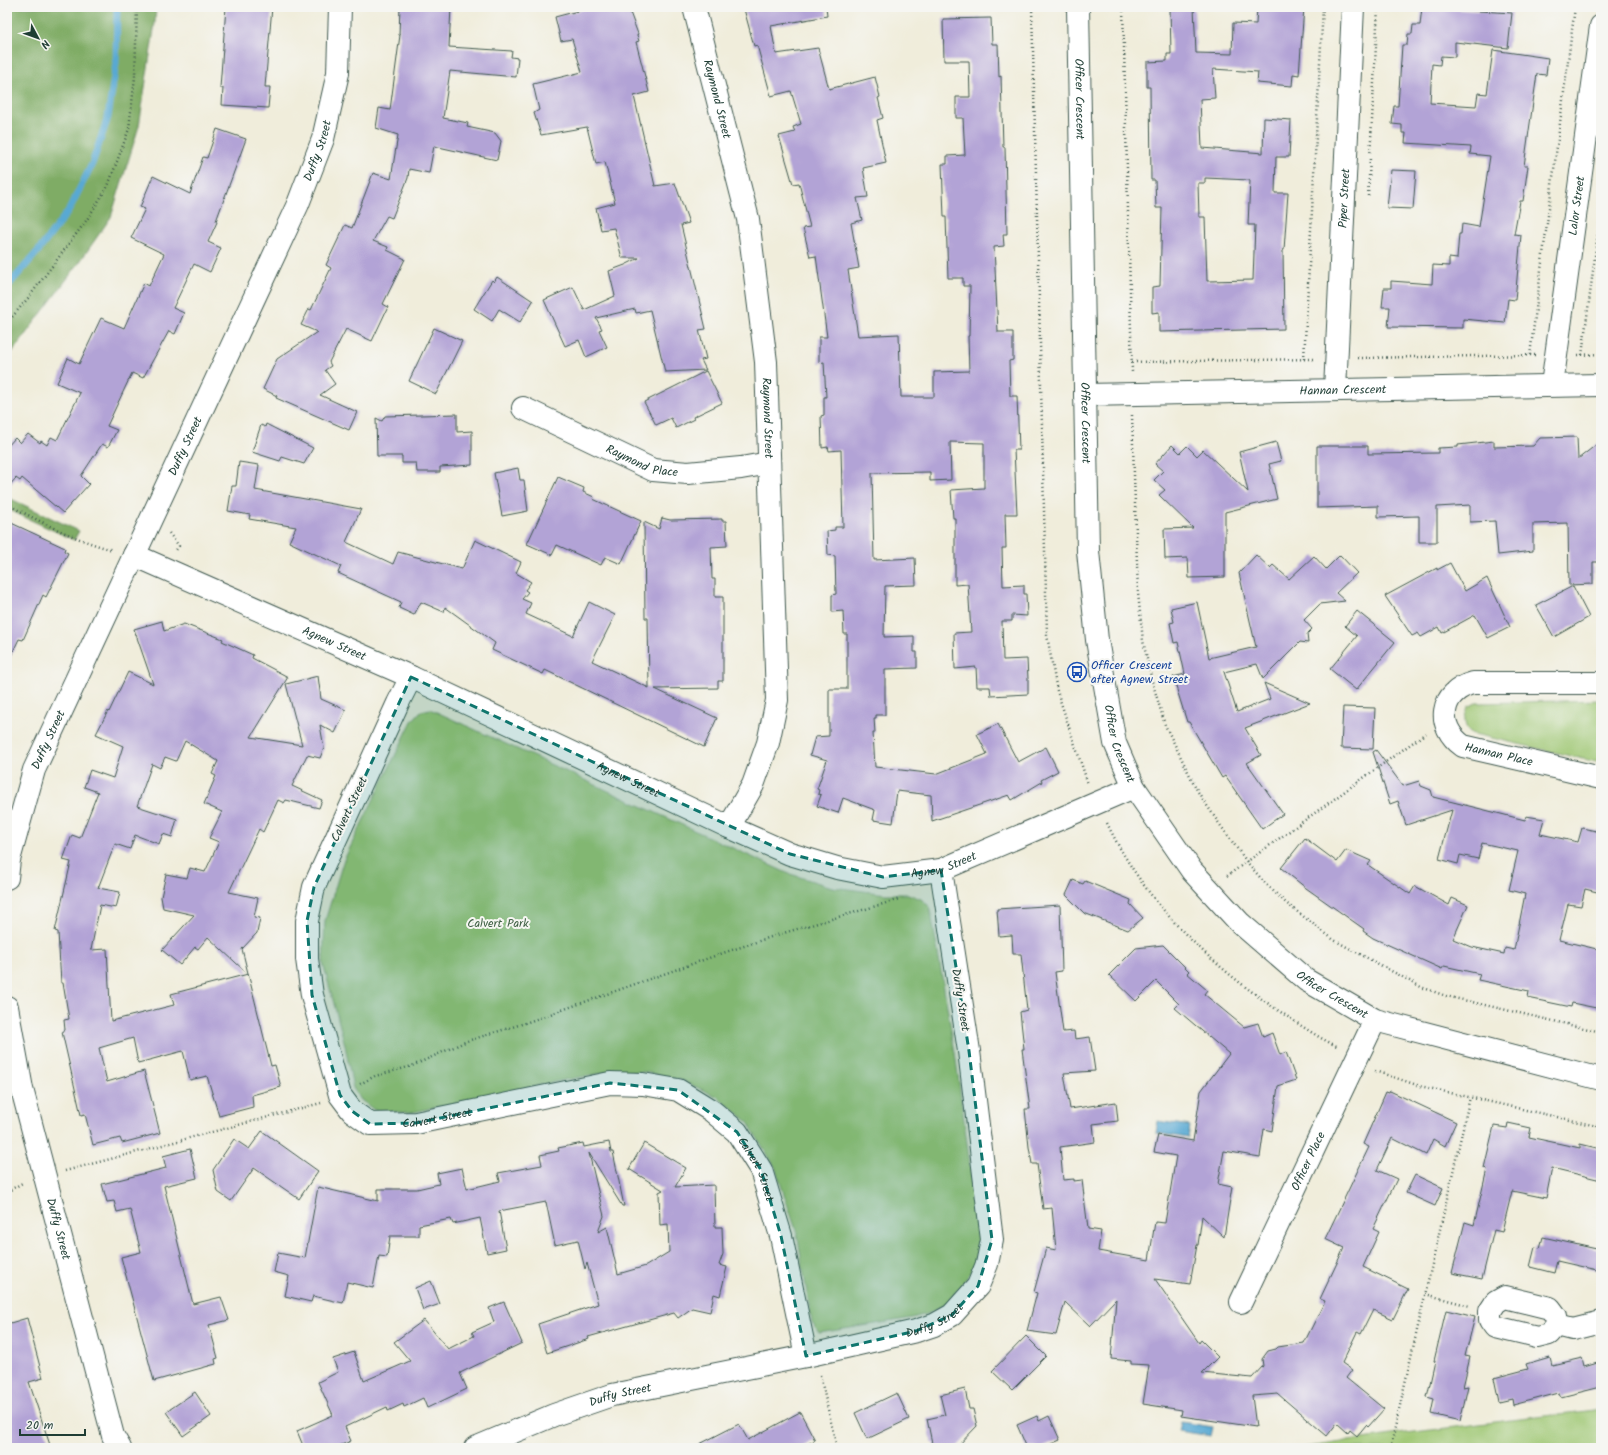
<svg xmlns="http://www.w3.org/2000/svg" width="1608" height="1455" viewBox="0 0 1608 1455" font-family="Kalam,sans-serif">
<rect width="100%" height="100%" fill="#f6f6f2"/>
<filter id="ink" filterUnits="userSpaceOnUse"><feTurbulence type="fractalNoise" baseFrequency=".025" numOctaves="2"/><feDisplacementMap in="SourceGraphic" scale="8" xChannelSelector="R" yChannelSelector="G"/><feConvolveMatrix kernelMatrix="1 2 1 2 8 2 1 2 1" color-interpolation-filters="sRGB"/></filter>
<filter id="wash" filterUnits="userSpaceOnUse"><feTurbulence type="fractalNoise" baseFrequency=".012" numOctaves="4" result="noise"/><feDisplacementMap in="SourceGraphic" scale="16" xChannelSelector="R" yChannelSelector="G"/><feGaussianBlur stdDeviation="0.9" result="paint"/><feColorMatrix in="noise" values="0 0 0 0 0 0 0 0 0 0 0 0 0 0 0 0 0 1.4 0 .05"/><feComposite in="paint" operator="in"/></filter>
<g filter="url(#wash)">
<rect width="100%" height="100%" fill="#f0eddb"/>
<g fill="#9fc773" stroke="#5f8254">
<path d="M1601,700V763L1470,733C1463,724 1464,718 1468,707L1476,703Z"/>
<path d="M430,709L787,873L832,887L886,894H908L921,899L930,907L955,1053L980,1241L975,1261L969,1275L948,1302L930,1313L912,1318L819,1333L812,1323L797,1233L775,1167L747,1121L718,1097L681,1080L645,1072L603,1073L564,1080L409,1113L374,1110L361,1100L353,1088L345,1045L323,963L325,921L343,862L412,721L421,711Z"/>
<path d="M1601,1409V1448H1300L1398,1434Z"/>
</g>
<g fill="#7fac65" stroke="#4f744c">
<path d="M7,7H156L155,23L139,126L111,217L79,263L7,359Z"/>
<path d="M7,497L79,531L74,540L7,509Z"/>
</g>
<g fill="#59a9d3" stroke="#3c7384">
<path d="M1158,1121L1190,1126L1188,1138L1156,1133Z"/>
<path d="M1181,1422L1213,1427L1211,1436L1179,1431Z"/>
</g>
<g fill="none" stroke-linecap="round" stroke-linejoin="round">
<path stroke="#59a9d3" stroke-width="7" d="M7,287L39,250L69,210L92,164L108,117L116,63L117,7"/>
</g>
<g id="blocks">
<g fill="#b2a3d6" fill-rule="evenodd">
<path d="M226,7H272L265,87H270L268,108L222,105L223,88H220Z"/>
<path d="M400,7H451L449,47L512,51L511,57L518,58L516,77L450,71L443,118L468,123L467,127L495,133L501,141L497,160L434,146L429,173L409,169L408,178L392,218L387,216L373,241L388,247L387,250L405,259L383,304L388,307L372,341L346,329L329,362L331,366L325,370L335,384L320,395L357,412L349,430L276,398L277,396L263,389L277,359L317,332L301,325L309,309L311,310L331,268L326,265L345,225L352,228L373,173L391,179L398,135L376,128L379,108L390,110L400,35H399Z"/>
<path d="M593,7H628L638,34L637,35L639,41L636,42L649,92L634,96L655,186L675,183L689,223L681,225L706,329L699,330L706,359L701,360L706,370L665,372L650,310L636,313L635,309L596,318L602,329L599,330L607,347L586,357L579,340L565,346L544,300L573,287L584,310L615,296L609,271L625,265L639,258H622L614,228L601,230L596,208L615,203L605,162L596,164L587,127L541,135L534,113L539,110L533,84L582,72L572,39L561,41L555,17Z"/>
<path d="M754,7H826L827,16L771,26L776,54L818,48L829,89L875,77L880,97L878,98L883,118L877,120L886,163L863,168L868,197L857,198L862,220L851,223L859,268L848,270L858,336L899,334L901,397H934V372L969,371L968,336H969L970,286H963V278H948L946,217H944L942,164H947V156L965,155L963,118H956V97H970L969,61H944L943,19L991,18L992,44H998L999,77L1001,76L1003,147H1005L1007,234H1003L1004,246L994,247L998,332H1013V360L1009,361L1010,396H1017L1019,450H1014L1017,514H1005L1006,548H1002L1003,586L1024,585V594H1026L1027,616L1012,615V621H1002L1003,660L1027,659L1028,679V694L991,696L990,687H977L976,667L955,669L954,633L971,632L968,584L955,585V518H953L951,490L984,488V443L950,442L951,480L930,481V472L872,473L874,560L915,558L916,585L885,586L884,637L914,636V652H917V668L885,669V715H876V718H874L875,733H873L875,767L936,774L987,754L977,734L998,724L1018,762L1046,747L1058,771L1041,780L1042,782L1012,800L1009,795L932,821L931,795L897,791L893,823L873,820L875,810L843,798L838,813L817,806L821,795L818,794L819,790L817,789L827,760L810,755L815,737L829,736V689H847V634H844L843,611L832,612V595L836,594L835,556L828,555L827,531L835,530V527H843L841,450L829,451L828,447L822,448L821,416L824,415V397H826L824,362L819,363V337H827L816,256L810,257L803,228L810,227L799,183L793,184L779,136L795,132L793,127L801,124L791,91L771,96L757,45L754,46L744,9Z"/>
<path d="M1170,7H1194L1196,53L1232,54L1233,23L1256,24L1257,7H1304L1299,75L1293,74L1292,86L1257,83L1258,72L1213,69L1215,98L1200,99L1202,148L1263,153L1264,118L1291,120L1289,157H1276L1275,193H1288L1284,250H1283L1284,329L1159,332V312L1152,313V287L1160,286L1162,208H1156L1155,180H1151L1150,87H1147V62L1167,61V54H1171ZM1205,178L1250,180L1248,225H1255L1253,280L1207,281L1205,217H1199L1198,183H1205Z"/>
<path d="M1422,7H1447L1446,9L1512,13L1508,48L1455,42V57L1441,56L1440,65L1432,64L1430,103L1476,106L1478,93L1487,94L1493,50L1548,58L1546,75L1537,74L1524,166H1528L1523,201H1520L1514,234L1521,235L1515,300L1508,299L1505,323L1463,319V328L1388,327L1390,307H1382L1384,288H1391V281L1432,284L1433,265L1449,266V258L1457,259L1459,234H1461L1462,224L1479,227L1490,156L1470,154L1471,147L1405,143L1406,133H1402V125L1392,124L1394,106H1398L1402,45H1407L1408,34H1412L1413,25H1420Z"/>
<path d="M217,129L246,139L216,221L217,222L208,242L221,248L210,272L194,264L173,308L184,313L175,334L169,331L143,378L132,373L107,426L117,430L108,447L102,444L81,476L89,484L63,513L22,478L20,481L16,478L7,488V447L15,438L20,443L28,434L40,443L41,441L47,445L51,437L57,440L80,393L57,383L68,358L79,364L101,318L124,328L144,283L149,286L164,254L131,238L145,209L140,207L153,176L190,194L203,157L207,158Z"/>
<path d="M1391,170L1416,171L1413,209L1387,208Z"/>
<path d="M497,277L533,301L520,322L499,309L492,321L474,309L492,280L494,282Z"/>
<path d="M434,328L462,341L436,394L409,381Z"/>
<path d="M706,371L722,403L693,417L694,419L676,428L671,418L656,425L644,402Z"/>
<path d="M457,414V432L472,431V465L440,467V472H417L416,463H402V456H377L376,418L382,421L385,416Z"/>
<path d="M266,424L313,448L304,464L282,457L280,461L252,452L261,425L265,427Z"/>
<path d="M1577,437L1578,459L1601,441V562H1593V584L1569,585L1568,523L1533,524V551L1498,555L1495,521L1470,522V505L1437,507V542H1419V516L1378,517V506L1317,508V446H1368V454L1438,453V448L1458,447V445L1494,441V447L1533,446L1540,438Z"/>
<path d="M1276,442L1281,461L1269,464L1277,499L1225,512V577L1189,578L1188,558L1165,559L1164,529L1193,528L1159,495L1165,490L1154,480L1163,471L1155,464L1172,445L1180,453L1187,446L1197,456L1203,450L1248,492L1239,452Z"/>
<path d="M239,462L259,465L255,490L361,509L346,542L393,564L398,552L462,569L475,540L521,562L516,573L531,582L525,590L528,592L522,599L531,603L526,614L573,636L589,602L615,615L592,661L649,688L648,618H645L644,522L659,529L662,518L670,520L722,519V521H726L727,546L711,547L712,579H715V597H723V681H718V688L655,689L717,718L704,747L545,670L543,674L492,650L495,643L445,607L444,612L421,602L414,615L399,608L401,602L338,573L341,566L289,542L296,527L249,519L250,515L228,511L232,486H236Z"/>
<path d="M518,468L520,480H524L528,511L502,516L494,473Z"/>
<path d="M558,477L584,488L583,492L594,497L593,499L641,521L621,564L605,557L601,565L557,545L552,555L527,544Z"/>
<path d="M7,521L65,548L64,551L68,553L46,597L43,595L23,640L19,639L7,664Z"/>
<path d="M1256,555L1270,568L1273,565L1289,579L1314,556L1326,569L1340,555L1357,573L1336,593L1345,601L1320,604L1304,620L1312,629L1307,634L1308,643L1300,642L1263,679L1257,664L1224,672L1237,712L1270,699L1264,683L1310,703L1245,728L1261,755L1247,763L1283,814L1262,829L1225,776L1222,778L1189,722H1187L1173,677L1185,674L1178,642L1174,643L1170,623L1174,622L1171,608L1197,602L1209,658L1256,647L1239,573Z"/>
<path d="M1450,563L1465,591L1487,578L1510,627L1488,638L1475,615L1442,633L1439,627L1421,637L1418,633L1412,636L1385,596L1437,568V570Z"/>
<path d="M1573,586L1589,617L1554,637L1536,605Z"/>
<path d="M1357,611L1395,642L1356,690L1330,669L1357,636L1345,626Z"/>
<path d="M162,621L164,631L184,624L223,639L222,641L253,655L252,658L288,677L251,737L302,745L286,684L318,676L321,699L346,710L335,733L320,725L324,748L320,758L307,755L292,786L322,800L319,808L286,800L284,803L278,800L263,832L259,829L229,892L258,898L254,917L260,918L257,933L242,949L271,1066L275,1065L281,1087L252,1095L253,1107L219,1116L207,1076L190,1080L183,1051L138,1063L133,1038L99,1048L107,1082L144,1071L160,1133L122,1143L120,1138L93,1145L85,1114L81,1115L62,1032L65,1030L64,1020L69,1019L63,983H61L58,932L55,931L71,862L63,860L72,835L80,838L98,792L84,787L90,770L113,778L123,746L96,734L108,711L109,712L128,672L153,684L134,629ZM185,741L218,761L212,774L216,776L204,804L222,812L209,838L219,842L205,872L190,868L187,878L166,874L161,897L163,908L194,915L162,950L180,965L195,947L198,949L208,937L248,974L171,994L174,1005L111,1021L107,949L91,950L100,905L116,908L120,892L98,888L115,844L130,849L135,835L159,844L163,834L172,837L177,819L137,806L152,764L160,768L165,757L176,761Z"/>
<path d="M1343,707L1375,708L1373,749L1341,748Z"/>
<path d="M1376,750L1403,786L1419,781L1421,786L1431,790L1433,797L1525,820L1526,816L1544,819L1540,834L1578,842L1582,828L1601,832V893L1585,889L1581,906L1568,904L1559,940L1601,950V1009L1572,1003L1571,1007L1528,998L1529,991L1478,980L1480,974L1444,966L1442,969L1373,938L1363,931L1364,929L1306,888L1281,868L1305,838L1337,862L1346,850L1371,861L1368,865L1410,894L1415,886L1449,905L1452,898L1468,905L1453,939L1472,947L1504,954L1505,948L1514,950L1525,894L1509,890L1518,851L1482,843L1478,859L1460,855L1458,864L1439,859L1452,810L1406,825L1398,801L1390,804L1373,752Z"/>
<path d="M1073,880L1083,884L1085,881L1131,900L1130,904L1143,918L1128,930L1084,913L1066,895Z"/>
<path d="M1060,905L1062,971L1055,972L1063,1032L1074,1031L1075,1039L1090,1037L1095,1071L1064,1073L1070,1109L1116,1102L1118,1121L1093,1124L1095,1142L1060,1147L1063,1180L1074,1179V1181L1082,1180L1088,1229L1101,1231L1098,1251L1149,1260L1155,1222L1165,1223L1176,1156L1154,1152L1158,1135L1193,1141L1201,1091L1229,1054L1175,1008L1179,1004L1156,981L1136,1001L1109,975L1136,948L1163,945L1189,971L1187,973L1207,990L1204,994L1244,1027L1258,1023L1263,1037L1272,1033L1280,1055L1286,1052L1296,1080L1278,1086L1272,1131L1264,1129L1260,1157L1224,1151L1218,1184L1232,1187L1224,1237L1202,1216L1198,1245H1197L1190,1284L1155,1279L1199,1343L1201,1340L1218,1357L1202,1373L1252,1378L1263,1366L1262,1359L1268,1351L1276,1349L1278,1347L1304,1343L1325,1301L1320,1299L1344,1248L1325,1239L1369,1147L1363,1144L1386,1092L1389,1093L1390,1091L1456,1122L1445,1146L1433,1139L1426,1155L1392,1138L1377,1170L1397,1179L1373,1229L1379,1232L1363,1267L1408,1289L1393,1319L1373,1310L1361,1334L1357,1332L1342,1363L1352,1370L1346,1378L1384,1409L1368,1427L1366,1425L1357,1436L1350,1430L1348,1433L1337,1423L1327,1436L1278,1394L1252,1396L1256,1427L1181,1416L1182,1410L1143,1404L1149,1365L1131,1364V1361L1111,1359L1116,1299L1090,1326L1065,1302L1056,1335L1027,1331L1037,1293L1034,1292L1046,1248L1056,1250L1052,1208L1043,1209L1037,1164H1032L1029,1147L1025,1109H1030L1022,1049H1024L1020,1012L1027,1010L1021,954H1013L1012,935L999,936L997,909Z"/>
<path d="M1508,1123L1531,1128L1529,1137L1580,1148V1144L1601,1149V1180L1552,1168L1546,1198L1512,1191L1502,1232L1494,1230L1482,1279L1452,1273L1465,1222L1474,1225L1487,1169L1484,1168L1494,1126L1507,1128Z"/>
<path d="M262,1131L318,1171L299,1199L254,1168L231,1201L218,1192L213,1170L234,1139L249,1149Z"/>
<path d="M609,1142L611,1152H613L624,1206H622L589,1153L604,1216L598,1232L607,1227L618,1274L646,1266L669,1252L668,1224L660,1225L659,1192L663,1190L629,1169L644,1143L686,1168L675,1187L714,1185L715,1227H722L723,1254L719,1265L727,1267L720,1296L714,1294L710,1312L692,1308L678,1318L674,1313L588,1337L589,1339L547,1353L538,1324L598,1304L587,1263L585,1269L578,1240L555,1245L546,1202L499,1211L506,1249L487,1253L480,1218L453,1224L451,1219L419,1225V1236H390L387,1257L379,1256L373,1288L347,1282L343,1303L313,1296L311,1302L285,1296L289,1276L274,1272L278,1253L305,1258L318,1187L378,1201V1189H417L439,1184L437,1173L462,1168L467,1189L500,1181L498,1173L542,1165L540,1155L559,1151L558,1148L583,1143L584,1147Z"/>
<path d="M190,1149L197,1178L164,1186L193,1304L221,1297L229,1320L209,1325L218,1358L215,1359L216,1364L154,1381L121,1257L141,1252L130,1209L117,1212L114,1201L107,1202L102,1184L166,1168L163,1156Z"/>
<path d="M1415,1175L1443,1188L1435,1206L1406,1193Z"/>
<path d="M1543,1237L1601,1250V1271L1557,1261L1554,1273L1530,1267L1535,1247L1540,1248Z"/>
<path d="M431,1281L440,1304L423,1310L415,1288Z"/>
<path d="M504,1302L522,1343L460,1373L467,1389L427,1408L423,1398L404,1407L403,1404L388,1411L387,1407L345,1427L351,1441L334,1448H304L297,1431L333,1415L318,1382L338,1372L333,1359L354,1352L364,1381L410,1361L394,1342L424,1320L448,1349L474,1336L472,1332L494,1322L489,1308Z"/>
<path d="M1446,1310L1475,1317L1465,1356L1470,1357L1463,1387L1468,1386L1460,1421L1431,1414L1434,1399L1427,1397L1435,1361H1434Z"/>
<path d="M27,1318L43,1378L29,1382L50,1445L41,1448H7V1324Z"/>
<path d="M1026,1336L1046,1356L1012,1390L992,1371Z"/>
<path d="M1550,1357L1552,1365L1582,1358L1584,1366L1601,1361V1387L1561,1397L1559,1393L1513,1405L1512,1399L1499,1402L1494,1378L1528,1369L1526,1364Z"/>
<path d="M965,1389L969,1409H973L977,1426L956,1448H935L934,1443H932L927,1419L945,1415L940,1395Z"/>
<path d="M195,1392L211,1416L183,1436L166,1412Z"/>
<path d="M897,1393L909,1419L867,1439L855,1413Z"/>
<path d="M800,1412L815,1440L800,1448H692L739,1424L748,1440Z"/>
<path d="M1037,1416L1039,1421L1049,1416L1060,1440L1042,1448H1027L1017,1425Z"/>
</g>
</g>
</g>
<g filter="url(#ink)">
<use href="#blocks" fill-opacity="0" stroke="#3e574d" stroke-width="1"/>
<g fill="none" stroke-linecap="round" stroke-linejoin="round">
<defs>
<g id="minor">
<path id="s1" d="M694,7L748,219L766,362L777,700L768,743L753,785L729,827"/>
<path id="s2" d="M1078,7L1088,551L1097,640L1115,743L1134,787L1192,871L1239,922L1306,980L1375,1020L1601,1079"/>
<path id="s3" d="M1552,385L1601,26"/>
<path id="s4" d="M1335,390L1353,7"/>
<path id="s5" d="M1085,395L1601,385"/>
<path id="s6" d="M523,408L653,470L688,473L741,468L769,463"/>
<path id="s7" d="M134,555L411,677L729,827L790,854L837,868L883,877L941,870L1134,787"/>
<path id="s8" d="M411,677L398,703L314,887L307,921V959L312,995L340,1095L352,1111L370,1124L416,1123L610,1083L643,1084L678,1090L712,1111L737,1132L761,1170L781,1236L806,1356"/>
<path id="s9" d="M1601,683H1473C1440,692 1435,726 1463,746L1601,778"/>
<path id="s10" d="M7,878L9,860L34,770L298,204L323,139L338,73L340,7"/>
<path id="s11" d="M7,1007L22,1089L113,1436L120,1448"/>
<path d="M1505,1297L1550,1308L1556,1316L1557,1325L1549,1334L1537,1337L1495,1327L1490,1320V1311L1496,1302Z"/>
<path id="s12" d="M1241,1302L1375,1020"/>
<path d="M1557,1325L1573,1329L1601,1322"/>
<path id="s13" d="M475,1448L554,1415L612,1395L806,1356L916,1331L934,1325L952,1315L978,1286L987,1264L992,1240L969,1051L941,870"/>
</g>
</defs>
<use href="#minor" stroke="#3e574d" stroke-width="24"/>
<g stroke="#3e574d" stroke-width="2.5" stroke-dasharray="1 3" stroke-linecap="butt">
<path d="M1032,7L1047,635L1057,691L1088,784"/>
<path d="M1123,7L1132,372"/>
<path d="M1368,196L1378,7"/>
<path d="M7,323L29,297L86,221L108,186L129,129L135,77L137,7"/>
<path d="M1530,355L1575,7"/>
<path d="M1578,355L1601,354"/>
<path d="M1582,355L1601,210"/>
<path d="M1358,358L1535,355"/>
<path d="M1304,359L1323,7"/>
<path d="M1132,362L1315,359"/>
<path d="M1132,415L1138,593L1143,641L1152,681L1165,725L1198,792L1218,822L1247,862L1264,882L1286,903L1334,940L1421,987L1446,996L1601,1032"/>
<path d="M7,504C41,522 75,540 113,550"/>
<path d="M169,533L179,546L176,550"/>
<path d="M1107,823C1144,902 1208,963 1279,1011C1299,1024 1318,1038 1339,1047"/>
<path d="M1227,876L1426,733"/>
<path d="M1375,1071L1420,1086L1601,1127"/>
<path d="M360,1084L375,1076L412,1066L467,1041L525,1023L723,953L780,934L900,899"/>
<path d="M65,1171L321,1103"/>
<path d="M7,1192L24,1182"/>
<path d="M1425,1294L1470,1306"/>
<path d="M820,1375L837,1448"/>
<path d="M1392,1448L1391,1445L1470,1097"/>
<path d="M1592,1448L1601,1447"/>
</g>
<use href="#minor" stroke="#fff" stroke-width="22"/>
</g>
</g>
<path fill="#0f766e" fill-opacity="0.2" stroke="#0f766e" stroke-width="3" stroke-dasharray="8 5" stroke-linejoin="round" d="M411,677L790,854L883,877L941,870L969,1051L992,1240L978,1286L952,1315L916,1331L806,1356L781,1236L761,1170L737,1132L678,1090L610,1083L416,1123L370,1124L352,1111L340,1095L312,995L307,921L314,887Z"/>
<defs>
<symbol id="bus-ring" viewBox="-11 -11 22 22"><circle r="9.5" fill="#f6f6f2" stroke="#1a4fb4" stroke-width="1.5"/><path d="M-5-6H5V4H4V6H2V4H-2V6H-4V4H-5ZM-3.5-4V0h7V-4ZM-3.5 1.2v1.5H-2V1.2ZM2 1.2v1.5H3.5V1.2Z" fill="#1a4fb4"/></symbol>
</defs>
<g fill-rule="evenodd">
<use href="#bus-ring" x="1066" y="661" width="22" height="22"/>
</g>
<g text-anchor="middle" stroke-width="4" stroke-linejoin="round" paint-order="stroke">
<g font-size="12" fill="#1f3d34" stroke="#f6f6f2">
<text dy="4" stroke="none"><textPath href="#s1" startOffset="95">Raymond Street</textPath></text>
<text dy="4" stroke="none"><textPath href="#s2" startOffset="92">Officer Crescent</textPath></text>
<text dy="4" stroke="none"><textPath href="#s10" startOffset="793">Duffy Street</textPath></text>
<text dy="4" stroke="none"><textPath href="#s4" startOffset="192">Piper Street</textPath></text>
<text dy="4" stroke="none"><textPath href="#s3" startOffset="181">Lalor Street</textPath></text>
<text dy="4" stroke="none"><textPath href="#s5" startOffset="258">Hannan Crescent</textPath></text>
<text dy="4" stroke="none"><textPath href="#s1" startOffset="419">Raymond Street</textPath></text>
<text dy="4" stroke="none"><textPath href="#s2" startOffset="416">Officer Crescent</textPath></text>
<text dy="4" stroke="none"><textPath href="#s10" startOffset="469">Duffy Street</textPath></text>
<text dy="4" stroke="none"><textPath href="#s6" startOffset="131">Raymond Place</textPath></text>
<text dy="4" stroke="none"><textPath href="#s7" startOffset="219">Agnew Street</textPath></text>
<text dy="4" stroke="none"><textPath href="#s10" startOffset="145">Duffy Street</textPath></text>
<text dy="4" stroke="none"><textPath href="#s2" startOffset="740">Officer Crescent</textPath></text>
<text dy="4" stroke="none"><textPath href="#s9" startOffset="248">Hannan Place</textPath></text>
<text dy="4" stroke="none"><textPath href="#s7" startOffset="543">Agnew Street</textPath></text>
<text transform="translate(349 809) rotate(-65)" y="4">Calvert Street</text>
<text dy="4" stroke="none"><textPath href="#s7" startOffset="879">Agnew Street</textPath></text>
<text dy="4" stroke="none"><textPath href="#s2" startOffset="1076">Officer Crescent</textPath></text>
<text transform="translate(961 1000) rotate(81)" y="4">Duffy Street</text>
<text dy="4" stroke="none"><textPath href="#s8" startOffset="554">Calvert Street</textPath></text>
<text dy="4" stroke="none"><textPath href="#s12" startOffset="156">Officer Place</textPath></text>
<text dy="4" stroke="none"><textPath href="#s8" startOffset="914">Calvert Street</textPath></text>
<text dy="4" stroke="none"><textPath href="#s11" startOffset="228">Duffy Street</textPath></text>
<text dy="4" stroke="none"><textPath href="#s13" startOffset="479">Duffy Street</textPath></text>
<text dy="4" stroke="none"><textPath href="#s13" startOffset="155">Duffy Street</textPath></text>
</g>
<g font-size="12" fill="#164399" stroke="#f6f6f2" text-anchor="start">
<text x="1091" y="669">Officer Crescent<tspan x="1091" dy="14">after Agnew Street</tspan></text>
</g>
<g font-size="12" fill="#3f6044" stroke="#f6f6f2">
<text x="498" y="927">Calvert Park</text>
</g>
</g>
<rect width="1608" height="1455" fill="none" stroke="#f6f6f2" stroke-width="24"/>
<g transform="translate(38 38) rotate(131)" stroke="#f6f6f2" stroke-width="3" paint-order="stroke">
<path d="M0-3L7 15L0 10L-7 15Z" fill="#1f3d34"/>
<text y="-6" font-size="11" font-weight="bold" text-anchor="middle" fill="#1f3d34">N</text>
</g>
<path d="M20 1429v6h65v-6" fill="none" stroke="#1f3d34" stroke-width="2"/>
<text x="26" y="1429" font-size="12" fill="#1f3d34" stroke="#f6f6f2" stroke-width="3" paint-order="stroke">20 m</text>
</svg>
